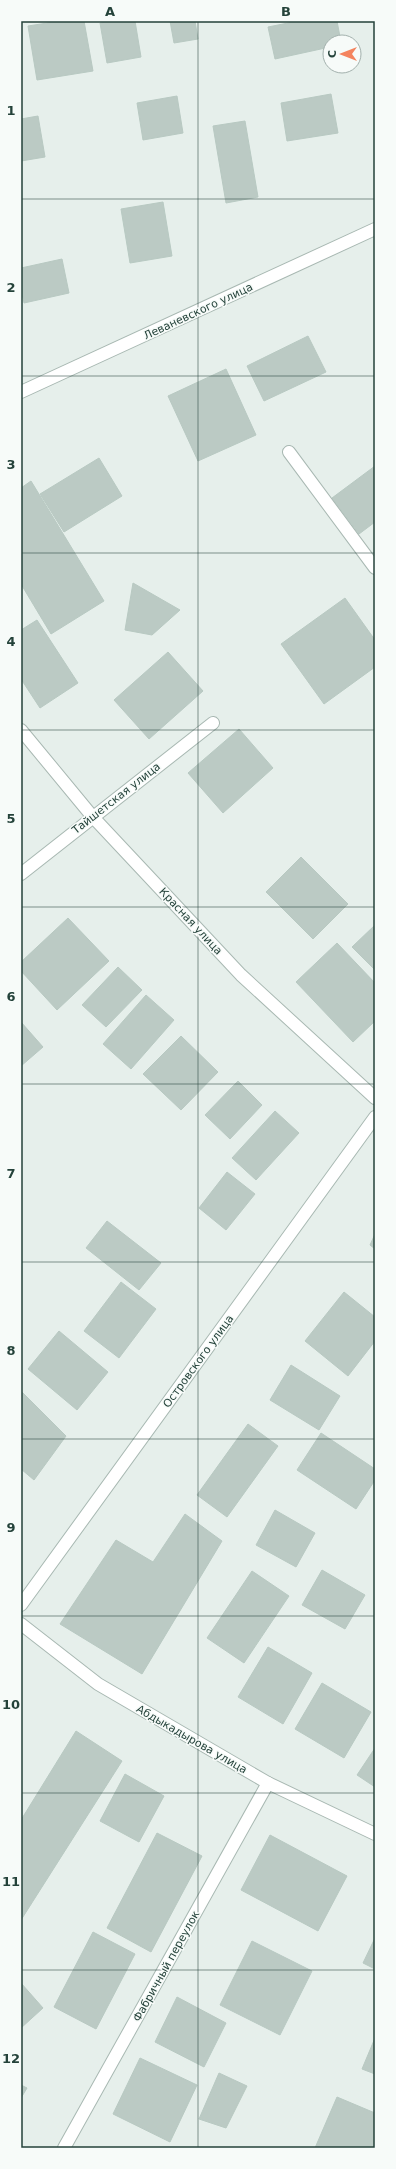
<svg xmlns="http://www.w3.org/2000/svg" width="396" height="2169" viewBox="0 0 396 2169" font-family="'DejaVu Sans',sans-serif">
<rect width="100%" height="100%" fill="#e6efeb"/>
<g fill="#bbcac4" stroke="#b8c9c2">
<path d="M60,21H84L93,71L37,80L28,26Z"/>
<path d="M113,21H135L141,57L107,63L100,23Z"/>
<path d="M170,21H195L198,39L174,43Z"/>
<path d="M298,21H337L341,42H330V47L275,59L268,27Z"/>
<path d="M331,94L338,133L287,141L281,103Z"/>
<path d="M177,96L183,133L143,140L137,103Z"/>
<path d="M38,116L45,157L21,161V119Z"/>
<path d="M245,121L258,197L226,203L213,126Z"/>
<path d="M163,202L172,256L130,263L121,209Z"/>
<path d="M62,259L69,293L24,303L21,289V268Z"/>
<path d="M308,336L326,372L264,401L247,366Z"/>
<path d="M226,369L256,435L198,461L168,396Z"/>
<path d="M99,458L122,496L64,532L40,494Z"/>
<path d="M375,466V522L359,534L332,498Z"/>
<path d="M31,481L104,601L51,634L21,584V488Z"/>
<path d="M133,583L180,610L152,635L125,630Z"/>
<path d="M345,598L375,640V667L324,704L281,644Z"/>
<path d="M37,620L78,683L40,708L21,679V630Z"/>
<path d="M168,652L203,691L149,739L114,700Z"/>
<path d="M239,729L273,768L223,813L188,773Z"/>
<path d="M301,857L348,904L313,939L266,892Z"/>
<path d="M68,918L109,961L57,1010L21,971V962Z"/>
<path d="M375,925V970L352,947Z"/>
<path d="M337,943L375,983V1021L353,1042L296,982Z"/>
<path d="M118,967L142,990L106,1027L82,1005Z"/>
<path d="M146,995L174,1020L131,1069L103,1044Z"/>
<path d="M21,1022L43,1047L21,1066Z"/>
<path d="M181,1036L218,1072L181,1110L143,1074Z"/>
<path d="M238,1081L262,1105L230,1139L205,1115Z"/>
<path d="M275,1111L299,1133L256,1180L232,1158Z"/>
<path d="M227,1172L255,1194L226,1230L199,1208Z"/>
<path d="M107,1221L161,1263L139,1290L86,1248Z"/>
<path d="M375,1234V1249L370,1245Z"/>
<path d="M121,1282L156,1309L119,1358L84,1331Z"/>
<path d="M344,1292L375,1317V1341L348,1376L305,1341Z"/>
<path d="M59,1331L108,1372L77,1410L28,1369Z"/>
<path d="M291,1365L340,1396L319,1430L270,1400Z"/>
<path d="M21,1391L66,1436L34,1480L21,1469Z"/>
<path d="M248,1424L278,1446L227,1517L197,1495Z"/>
<path d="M321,1433L375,1469V1480L356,1509L297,1470Z"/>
<path d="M275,1510L315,1533L296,1567L256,1545Z"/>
<path d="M185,1514L222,1541L142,1674L60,1624L116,1540L153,1562Z"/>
<path d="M322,1570L365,1595L345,1629L302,1605Z"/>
<path d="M252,1571L289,1596L244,1663L207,1638Z"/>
<path d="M268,1647L312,1673L283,1724L238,1697Z"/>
<path d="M322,1683L371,1712L344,1758L295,1729Z"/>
<path d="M76,1731L122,1761L21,1920V1820Z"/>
<path d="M375,1748V1787L357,1775Z"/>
<path d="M125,1774L164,1796L139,1842L100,1821Z"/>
<path d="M157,1833L202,1856L151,1952L107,1928Z"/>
<path d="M270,1835L347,1876L318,1931L241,1890Z"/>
<path d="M93,1932L135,1954L96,2029L54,2007Z"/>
<path d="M375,1938V1969L363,1963Z"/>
<path d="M252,1941L312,1971L280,2035L220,2005Z"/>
<path d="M21,1983L43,2008L21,2028Z"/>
<path d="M177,1997L226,2023L204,2067L155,2042Z"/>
<path d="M375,2038V2074L362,2069Z"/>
<path d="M140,2058L197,2085L170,2142L113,2114Z"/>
<path d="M219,2073L247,2086L226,2128L199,2119Z"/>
<path d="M21,2085L27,2088L21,2098Z"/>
<path d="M337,2097L375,2113V2148H315Z"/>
</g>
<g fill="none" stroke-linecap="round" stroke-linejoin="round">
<defs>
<path id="service" d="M289,452L375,568"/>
<g id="minor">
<path d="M21,392L375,229"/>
<path d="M21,730L92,816L241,975L375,1098"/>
<path d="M21,874L213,723"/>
<path d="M21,1605L375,1117"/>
<path d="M21,1624L98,1684L268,1783L375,1834"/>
<path d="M64,2148L268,1783"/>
</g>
</defs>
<use href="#service" stroke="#a8b8b2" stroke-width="14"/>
<use href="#minor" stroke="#a8b8b2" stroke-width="14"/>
<use href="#service" stroke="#fff" stroke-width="12"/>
<use href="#minor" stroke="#fff" stroke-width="12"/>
</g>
<path fill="none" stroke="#24423a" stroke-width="1" stroke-opacity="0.55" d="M198,21V2148M21,199H375M21,376H375M21,553H375M21,730H375M21,907H375M21,1084H375M21,1262H375M21,1439H375M21,1616H375M21,1793H375M21,1970H375"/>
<g text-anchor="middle" stroke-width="3" stroke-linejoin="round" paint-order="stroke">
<g font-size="11" fill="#24423a" stroke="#f7fbf9">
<text transform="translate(198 311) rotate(-25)" y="4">Леваневского улица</text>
<text transform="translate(116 798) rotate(-38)" y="4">Тайшетская улица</text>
<text transform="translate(191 921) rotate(47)" y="4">Красная улица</text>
<text transform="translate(198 1361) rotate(-54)" y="4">Островского улица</text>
<text transform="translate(192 1739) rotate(30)" y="4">Абдыкадырова улица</text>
<text transform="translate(166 1966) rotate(-61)" y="4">Фабричный переулок</text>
</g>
</g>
<rect width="396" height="2169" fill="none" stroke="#f7fbf9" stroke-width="44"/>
<g transform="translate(342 54) rotate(270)"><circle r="19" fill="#f7fbf9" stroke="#a3b1ad"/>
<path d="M0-3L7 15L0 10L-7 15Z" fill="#f4845f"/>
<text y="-6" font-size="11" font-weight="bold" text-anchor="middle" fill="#24423a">С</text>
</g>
<rect x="22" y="22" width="352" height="2125" fill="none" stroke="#24423a" stroke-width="1.5"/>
<g font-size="13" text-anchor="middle" font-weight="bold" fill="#24423a">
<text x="110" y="16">A</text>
<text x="286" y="16">B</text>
<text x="11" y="115">1</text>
<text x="11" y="292">2</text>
<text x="11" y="469">3</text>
<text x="11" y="646">4</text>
<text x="11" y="823">5</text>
<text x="11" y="1001">6</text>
<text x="11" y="1178">7</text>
<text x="11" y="1355">8</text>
<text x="11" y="1532">9</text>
<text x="11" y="1709">10</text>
<text x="11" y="1886">11</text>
<text x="11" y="2063">12</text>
</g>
</svg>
